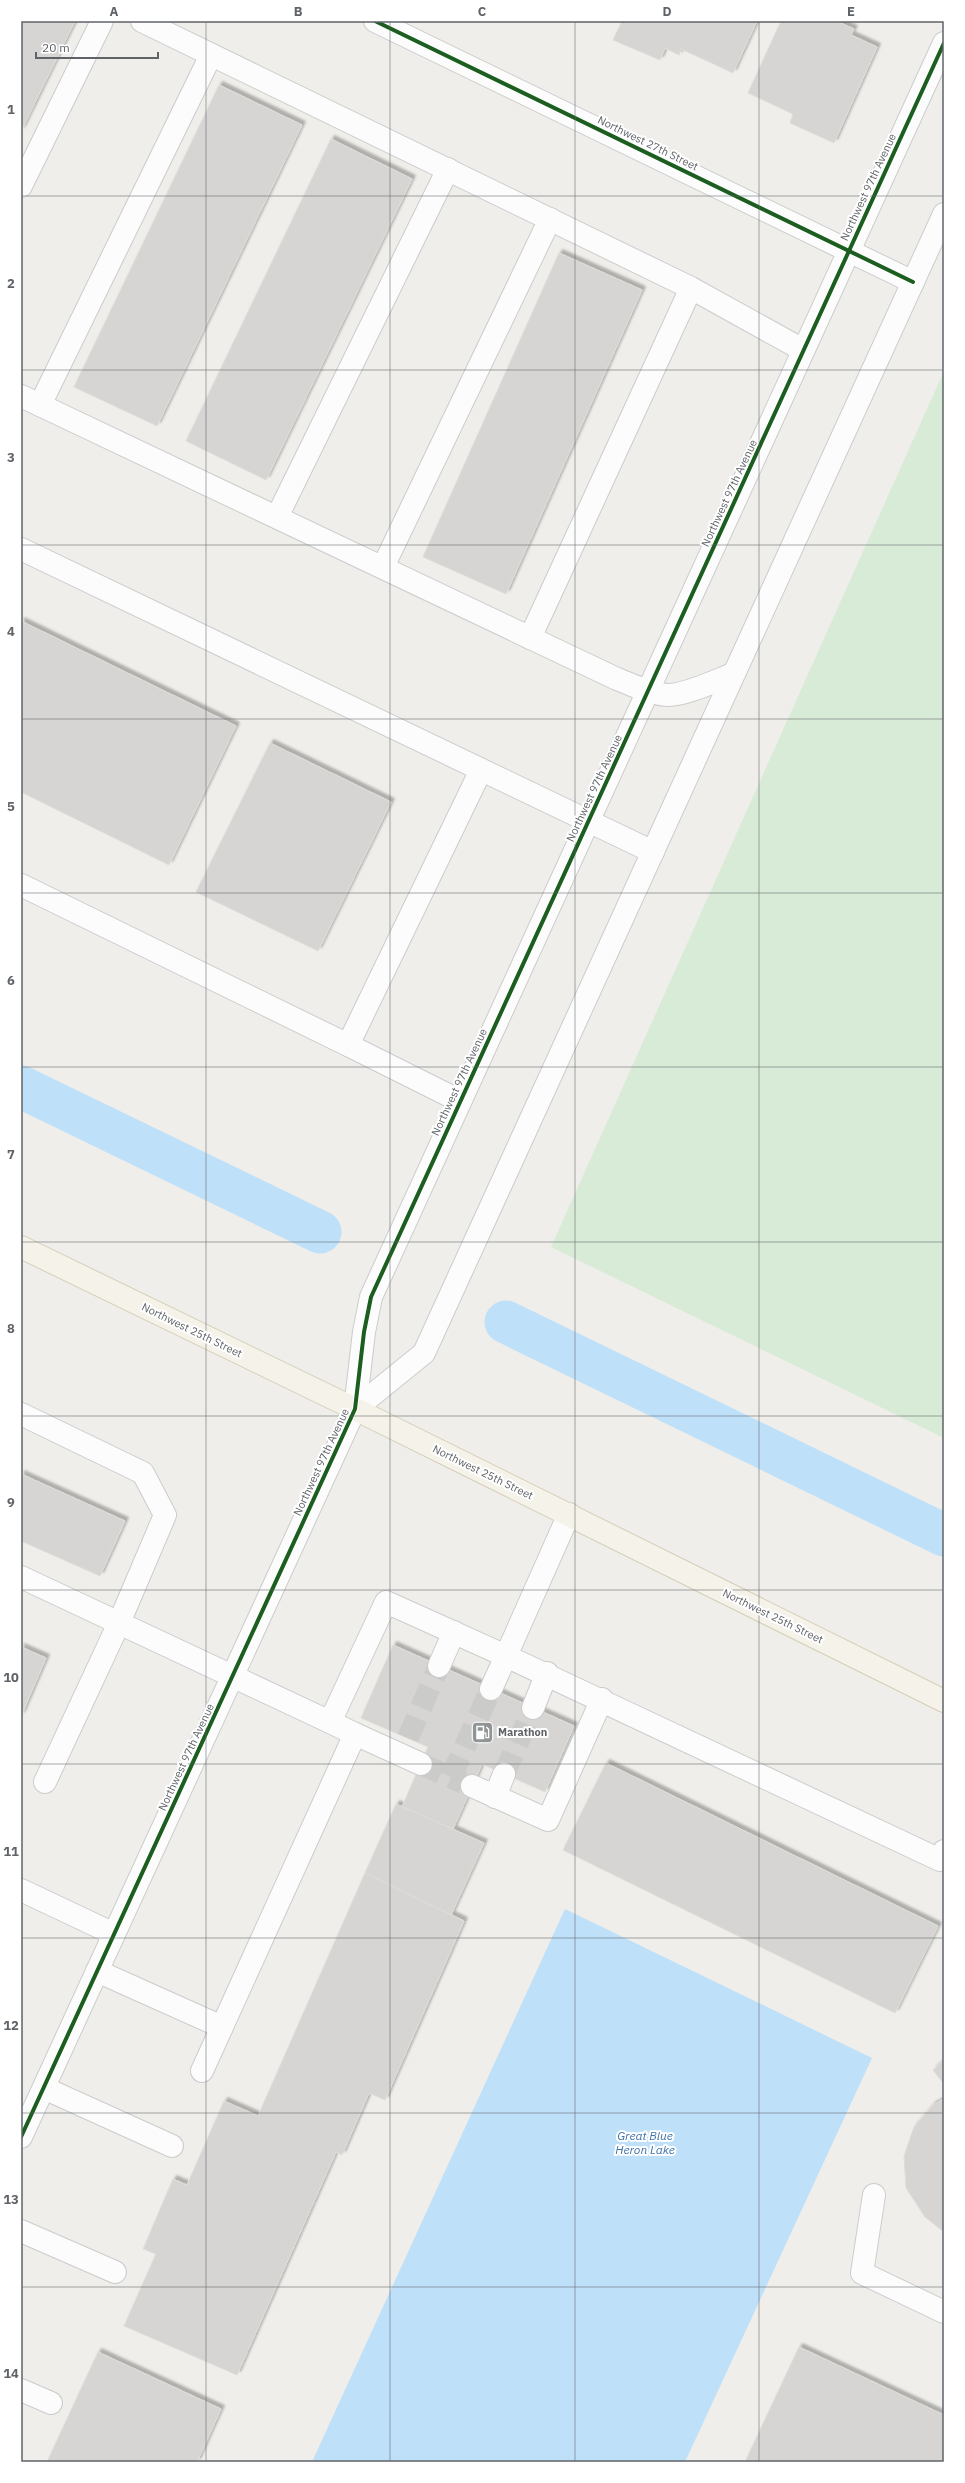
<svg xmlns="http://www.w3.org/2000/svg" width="965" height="2483" viewBox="0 0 965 2483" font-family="'IBM Plex Sans',sans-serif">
<defs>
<filter id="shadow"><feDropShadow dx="3.5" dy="-3.5" stdDeviation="1" flood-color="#0004"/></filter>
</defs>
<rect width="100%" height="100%" fill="#efeeea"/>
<path fill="#d8ebd6" d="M944,371V1438L551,1247Z"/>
<path fill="#bfe0f9" d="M565,1909L872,2058L685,2462H312Z"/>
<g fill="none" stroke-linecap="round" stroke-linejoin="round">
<g stroke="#bfe0f9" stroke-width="43">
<path d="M21,1087L320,1232"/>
<path d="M506,1322L944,1535"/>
</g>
</g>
<g fill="#d6d5d3" stroke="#deddd9" filter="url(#shadow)">
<path d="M21,21H75L21,131Z"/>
<path d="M622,21H757L733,73L681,49L679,55L665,48L660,60L613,40Z"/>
<path d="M781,21H836L854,29L851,35L877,47L834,143L790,123L793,114L748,93Z"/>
<path d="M219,85L302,125L157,426L74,387Z"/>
<path d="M331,139L412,179L266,480L186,441Z"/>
<path d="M559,253L642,290L506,594L423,557Z"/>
<path d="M21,621L236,726L169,865L21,792Z"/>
<path d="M270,743L391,802L318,951L196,892Z"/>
<path d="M21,1474L125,1521L100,1576L21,1541Z"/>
<path d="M393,1645L574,1726L545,1792L482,1764L453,1829L402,1807L428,1747L361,1718Z"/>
<path d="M21,1647L46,1658L21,1716Z"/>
<path d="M606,1763L938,1926L895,2013L563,1850Z"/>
<path d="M396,1804L484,1843L451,1915L365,1873Z"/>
<path d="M365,1873L464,1921L385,2100L369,2093L342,2155L336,2152L237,2375L124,2326L156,2254L143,2249L173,2179L187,2185L224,2101L258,2116Z"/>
<path d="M944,2060V2084L933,2070Z"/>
<path d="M944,2099V2232L925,2217L906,2188L904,2156L914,2127L933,2105Z"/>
<path d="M799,2347L944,2415V2462H745Z"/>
<path d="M98,2352L221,2409L197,2462H47Z"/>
</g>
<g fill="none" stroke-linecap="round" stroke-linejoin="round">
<g stroke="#cbcbca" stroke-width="22" stroke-dasharray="22 11" stroke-linecap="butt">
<path d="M408,1738L439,1666"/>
<path d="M421,1764L463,1783"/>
<path d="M504,1774L533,1708"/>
<path d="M451,1777L491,1689"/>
</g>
<defs>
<g id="minor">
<path d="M142,21L691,288L803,350"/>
<path d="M375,21L913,282"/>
<path d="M21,186L102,21"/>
<path d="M21,396L617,679C633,685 650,694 668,695C686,695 715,681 733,674"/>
<path d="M40,405L211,55"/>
<path d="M277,517L448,169"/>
<path d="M21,549L653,852"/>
<path d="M383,567L550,219"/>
<path d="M530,638L691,288"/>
<path d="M21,885L348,1045L481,770"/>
<path d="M348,1045L460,1101"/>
<path d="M355,1409L424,1353L944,214"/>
<path d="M21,1414L143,1473L165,1515L119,1623L45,1782"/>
<path d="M569,1514L506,1656L940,1860L944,1851"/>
<path d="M21,1577L330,1722L386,1602L506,1656L491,1689"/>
<path d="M439,1666L454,1632"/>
<path d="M533,1708L547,1673"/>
<path d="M355,1734L421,1764"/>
<path d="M472,1786L548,1820L602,1699"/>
<path d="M495,1797L504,1774"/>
<path d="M21,1890L114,1934"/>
<path d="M97,1971L222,2027"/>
<path d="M202,2071L355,1734L330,1722"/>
<path d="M44,2088L172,2146"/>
<path d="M21,2137L355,1409L364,1332L371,1297L944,43"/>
<path d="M874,2195L862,2273L944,2312"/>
<path d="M21,2231L115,2272"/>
<path d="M21,2390L51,2403"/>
</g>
<path id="major" d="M21,1247L355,1409L944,1701"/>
</defs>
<use href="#minor" stroke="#cbcccc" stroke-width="24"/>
<use href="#major" stroke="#d7ceb8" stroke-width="24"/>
<use href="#minor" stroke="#fdfcfc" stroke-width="22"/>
<use href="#major" stroke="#f4f2e9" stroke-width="22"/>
<defs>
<g id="cycleway">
<path d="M375,21L913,282"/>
<path d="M21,2137L355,1409L364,1332L371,1297L944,43"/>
</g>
</defs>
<use href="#cycleway" stroke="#fff" stroke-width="6"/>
<use href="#cycleway" stroke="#1b5e20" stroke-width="4"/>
</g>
<path fill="none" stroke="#5f6368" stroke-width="1" stroke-opacity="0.55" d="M206,21V2462M390,21V2462M575,21V2462M759,21V2462M21,196H944M21,370H944M21,545H944M21,719H944M21,893H944M21,1067H944M21,1242H944M21,1416H944M21,1590H944M21,1764H944M21,1938H944M21,2113H944M21,2287H944"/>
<defs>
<symbol id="fuel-square" viewBox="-11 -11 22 22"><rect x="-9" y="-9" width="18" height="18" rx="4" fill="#919496" stroke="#fff"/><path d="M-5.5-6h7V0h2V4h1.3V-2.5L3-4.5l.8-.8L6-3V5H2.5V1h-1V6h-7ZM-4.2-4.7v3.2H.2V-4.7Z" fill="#fff"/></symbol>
</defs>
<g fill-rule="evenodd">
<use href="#fuel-square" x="470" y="1720" width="25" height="25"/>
</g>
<g text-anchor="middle" stroke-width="4" stroke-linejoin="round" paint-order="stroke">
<g font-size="11" fill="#5f6368" stroke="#fff">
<text transform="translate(648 143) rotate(26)" y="4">Northwest 27th Street</text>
<text transform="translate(868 187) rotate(-65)" y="4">Northwest 97th Avenue</text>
<text transform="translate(729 493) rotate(-65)" y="4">Northwest 97th Avenue</text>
<text transform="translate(594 788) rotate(-65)" y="4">Northwest 97th Avenue</text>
<text transform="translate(459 1082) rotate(-65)" y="4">Northwest 97th Avenue</text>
<text transform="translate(192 1330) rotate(26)" y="4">Northwest 25th Street</text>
<text transform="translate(321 1462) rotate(-65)" y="4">Northwest 97th Avenue</text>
<text transform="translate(483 1472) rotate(26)" y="4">Northwest 25th Street</text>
<text transform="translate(773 1616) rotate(26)" y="4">Northwest 25th Street</text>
<text transform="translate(186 1757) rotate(-65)" y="4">Northwest 97th Avenue</text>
</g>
<g font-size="11" font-weight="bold" fill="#5f6368" stroke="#fff" text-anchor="start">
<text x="498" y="1736">Marathon</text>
</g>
<g font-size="12" font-style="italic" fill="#4174aa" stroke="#fff">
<text x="645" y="2140">Great Blue<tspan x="645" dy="14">Heron Lake</tspan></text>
</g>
</g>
<rect width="965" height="2483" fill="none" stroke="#ffffff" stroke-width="44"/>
<path d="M36 52v6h122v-6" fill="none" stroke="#5f6368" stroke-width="2"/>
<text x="42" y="52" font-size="12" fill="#5f6368" stroke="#ffffff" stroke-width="3" paint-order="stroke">20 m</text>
<rect x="22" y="22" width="921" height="2439" fill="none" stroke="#5f6368" stroke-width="1.5"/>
<g font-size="13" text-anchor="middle" font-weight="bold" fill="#5f6368">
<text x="114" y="16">A</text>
<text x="298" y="16">B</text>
<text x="482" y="16">C</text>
<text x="667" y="16">D</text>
<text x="851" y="16">E</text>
<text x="11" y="114">1</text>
<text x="11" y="288">2</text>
<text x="11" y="462">3</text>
<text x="11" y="636">4</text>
<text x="11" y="811">5</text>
<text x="11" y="985">6</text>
<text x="11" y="1159">7</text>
<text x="11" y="1333">8</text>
<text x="11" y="1507">9</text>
<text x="11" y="1682">10</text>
<text x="11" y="1856">11</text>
<text x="11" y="2030">12</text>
<text x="11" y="2204">13</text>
<text x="11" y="2378">14</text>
</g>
</svg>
